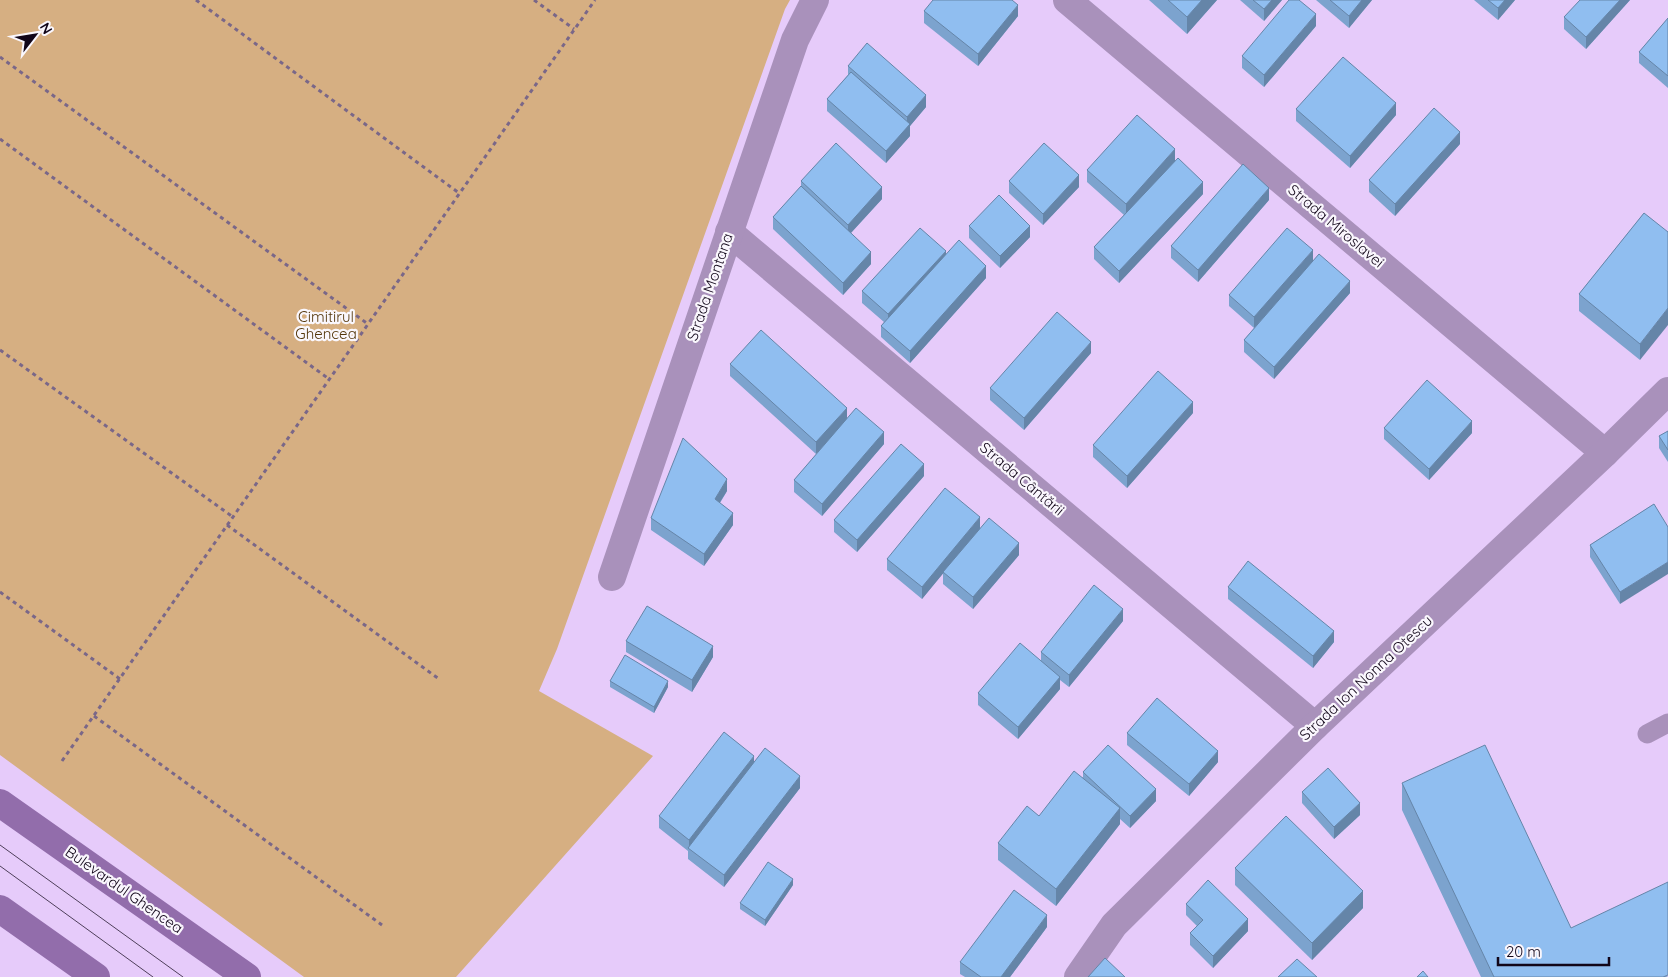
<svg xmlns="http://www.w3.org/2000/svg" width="1668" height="977" viewBox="0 0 1668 977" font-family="Quicksand,sans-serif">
<rect width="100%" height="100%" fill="#e6cbfa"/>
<path fill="#d6af82" d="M0,0H790L785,9L557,649L539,691L653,756L456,977H304L0,755Z"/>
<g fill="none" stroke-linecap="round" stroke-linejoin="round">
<g stroke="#7a6788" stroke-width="3" stroke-dasharray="4 4" stroke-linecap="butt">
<path d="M196,0L459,193"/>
<path d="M534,0L574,29"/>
<path d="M0,57L368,324"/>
<path d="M0,139L329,379"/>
<path d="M0,350L233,517"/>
<path d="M227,525L439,679"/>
<path d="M0,592L120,679"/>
<path d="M94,716L382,925"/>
<path d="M62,761L595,0"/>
</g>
<path stroke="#a991bb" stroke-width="19" d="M1647,734L1668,723"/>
<g stroke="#a991bb" stroke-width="28">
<path d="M1067,0L1605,453"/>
<path d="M729,232L1315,726"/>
<path d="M612,577L795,40L815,0"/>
<path d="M1078,977L1114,925L1315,726L1605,453L1668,391"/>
</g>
<g stroke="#926dab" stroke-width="28">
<path d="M0,803L247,977"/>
<path d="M0,909L96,977"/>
</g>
<g stroke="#4e3f5a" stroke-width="1">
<path d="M0,845L183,977"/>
<path d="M0,866L153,977"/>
</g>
</g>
<g fill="#7ca3ce">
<path d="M1149,0H1217L1187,34Z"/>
<path d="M1240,0H1282L1264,21Z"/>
<path d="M1316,0H1372L1349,28Z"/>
<path d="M1474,0H1515L1498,20Z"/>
<path d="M1630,0L1586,49L1564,29V17Z"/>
<path d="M924,11L1018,16L978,66L924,23Z"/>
<path d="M1668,18V88L1639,63V52Z"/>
<path d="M1316,26L1264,87L1242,68V56Z"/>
<path d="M848,66L926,107L910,126V136L886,163L827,111V99L848,75Z"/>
<path d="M1296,109L1396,115L1350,168L1296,121Z"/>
<path d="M1460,144L1395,216L1369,192V180Z"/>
<path d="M1175,161L1203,194L1119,283L1094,259V247L1124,215L1087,182V170Z"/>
<path d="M801,181L882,199L851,233L871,264L843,295L773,229V217L801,187Z"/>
<path d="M1009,181L1079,187L1043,225L1009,193Z"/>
<path d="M1269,200L1198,282L1171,258V246Z"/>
<path d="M1644,213L1640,360L1579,311V294Z"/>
<path d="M969,226L1030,237L1000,268L969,238Z"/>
<path d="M946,254L986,278L910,363L881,337V326L884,322L862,303V291Z"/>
<path d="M1313,261L1350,293L1274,379L1244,352V340L1254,328L1229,306V295Z"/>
<path d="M1091,353L1024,430L990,400V388Z"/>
<path d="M730,364L847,420L884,444L822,516L794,492V480L841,426L816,454L730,376Z"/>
<path d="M1193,413L1127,488L1093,457V445Z"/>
<path d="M1384,428L1472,433L1429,480L1384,439Z"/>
<path d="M1668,431V462L1659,448V436Z"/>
<path d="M924,476L857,552L834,532V520Z"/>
<path d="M727,491L720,503L733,525L704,566L651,530V518Z"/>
<path d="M1654,504L1620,604L1590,557V545Z"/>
<path d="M980,528L1019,555L973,609L943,584V573L922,599L887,570V559Z"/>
<path d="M1228,587L1334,642L1313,668L1228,599Z"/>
<path d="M1123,621L1069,687L1060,680V689L1018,739L978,705V693L1041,661V652Z"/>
<path d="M626,641L713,657L692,692L626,652Z"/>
<path d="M610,681L668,687L654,713L610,687Z"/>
<path d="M1127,733L1218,762L1189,796L1127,745Z"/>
<path d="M754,761L800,788L724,887L688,859V851L659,828V816Z"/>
<path d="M1083,772L1156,801L1130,828L1120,819V824L1056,906L998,860V843L1039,816L1083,777Z"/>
<path d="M1402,783L1571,928L1668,977H1481L1402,810Z"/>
<path d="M1302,792L1360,815L1334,839L1302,803Z"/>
<path d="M1235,868L1363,908L1312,960L1235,885Z"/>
<path d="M793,885L765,926L740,909V903Z"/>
<path d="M1186,904L1248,931L1213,968L1190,945V933L1197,926L1186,915Z"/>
<path d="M1047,927L1010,977H965L960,974V962Z"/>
</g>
<g fill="#6585a8">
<path d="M1202,0H1217L1187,34V17Z"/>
<path d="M1272,0H1282L1264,21V9Z"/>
<path d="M1362,0H1372L1349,28V16Z"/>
<path d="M1505,0H1515L1498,20V8Z"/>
<path d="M1620,0H1630L1586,49V37Z"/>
<path d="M1018,5V16L978,66V54Z"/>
<path d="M1316,14V26L1264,87V75Z"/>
<path d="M926,95V107L910,126V136L886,163V151L907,127V117Z"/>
<path d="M1396,103V115L1350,168V156Z"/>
<path d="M1460,132V144L1395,216V204Z"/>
<path d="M1175,149V161L1126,216V204Z"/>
<path d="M1079,175V187L1043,225V214Z"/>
<path d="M1203,182V194L1119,283V271Z"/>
<path d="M882,187V199L848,236V225Z"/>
<path d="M1269,188V200L1198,282V270Z"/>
<path d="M1030,226V237L1000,268V256Z"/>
<path d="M1313,250V262L1254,328V317Z"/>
<path d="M946,251V263L888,326V314Z"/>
<path d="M871,252V264L843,295V283Z"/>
<path d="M986,266V278L910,363V351Z"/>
<path d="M1350,281V293L1274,379V367Z"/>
<path d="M1668,308V325L1640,360V344Z"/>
<path d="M1091,342V353L1024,430V418Z"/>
<path d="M1193,402V413L1127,488V476Z"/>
<path d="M847,408V420L816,454V442Z"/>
<path d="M1472,421V433L1429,480V469Z"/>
<path d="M884,432V444L822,516V504Z"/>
<path d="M924,464V476L857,552V540Z"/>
<path d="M727,479V491L715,510V499Z"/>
<path d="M733,513V525L704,566V554Z"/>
<path d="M980,517V529L922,599V587Z"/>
<path d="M1019,543V555L973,609V597Z"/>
<path d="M1668,562V574L1620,604V592Z"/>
<path d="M1123,609V621L1069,687V675Z"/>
<path d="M1334,631V642L1313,668V656Z"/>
<path d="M713,646V657L692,692V680Z"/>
<path d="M1060,677V689L1018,739V727Z"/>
<path d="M668,681V687L654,713V707Z"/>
<path d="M1218,751V762L1189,796V784Z"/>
<path d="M754,756V767L689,849V840Z"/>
<path d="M800,776V788L724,887V875Z"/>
<path d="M1156,789V801L1130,828V816Z"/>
<path d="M1360,803V815L1334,839V827Z"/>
<path d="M1120,808V824L1056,906V889Z"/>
<path d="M793,879V885L765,926V920Z"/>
<path d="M1363,891V908L1312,960V943Z"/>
<path d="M1047,915V927L1010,977H1001Z"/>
<path d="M1248,919V931L1213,968V956Z"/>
</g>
<g fill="#90bef0" stroke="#6585a8">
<path d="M933,0H1012L1018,5L978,54L924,11Z"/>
<path d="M1168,0H1202L1187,17Z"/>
<path d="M1253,0H1272L1264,9Z"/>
<path d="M1289,0H1299L1316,14L1264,75L1242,56Z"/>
<path d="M1330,0H1362L1349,16Z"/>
<path d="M1488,0H1505L1498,8Z"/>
<path d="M1580,0H1620L1586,37L1564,17Z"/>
<path d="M1668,18V76L1639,52Z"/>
<path d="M867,43L926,95L907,117L848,66Z"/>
<path d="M1343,57L1396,103L1350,156L1296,109Z"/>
<path d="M851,72L910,124L886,151L827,99Z"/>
<path d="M1434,108L1460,132L1395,204L1369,180Z"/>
<path d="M1137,115L1175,149L1126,204L1087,170Z"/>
<path d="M836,143L882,187L848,225L801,181Z"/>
<path d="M1044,143L1079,175L1043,214L1009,181Z"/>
<path d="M1178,158L1203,182L1119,271L1094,247Z"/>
<path d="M1243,164L1269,188L1198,270L1171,246Z"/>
<path d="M801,186L871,252L843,283L773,217Z"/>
<path d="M999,195L1030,226L1000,256L969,226Z"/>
<path d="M1644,213L1668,232V308L1640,344L1579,294Z"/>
<path d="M920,228L946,251L888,314L862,291Z"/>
<path d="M1287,228L1313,250L1254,317L1229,295Z"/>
<path d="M959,240L986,266L910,351L881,326Z"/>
<path d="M1319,254L1350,281L1274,367L1244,340Z"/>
<path d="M1057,312L1091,342L1024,418L990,388Z"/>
<path d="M761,330L847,408L816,442L730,364Z"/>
<path d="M1158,371L1193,402L1127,476L1093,445Z"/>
<path d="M1427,380L1472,421L1429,469L1384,428Z"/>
<path d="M856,408L884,432L822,504L794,480Z"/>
<path d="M1668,431V450L1659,436Z"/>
<path d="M683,438L727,479L715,499L733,513L704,554L651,518Z"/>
<path d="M901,444L924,464L857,540L834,520Z"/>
<path d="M945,488L980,517L922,587L887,559Z"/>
<path d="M1654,504L1668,527V562L1620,592L1590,545Z"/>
<path d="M989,518L1019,543L973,597L943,572Z"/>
<path d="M1248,561L1334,631L1313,656L1228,587Z"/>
<path d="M1094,585L1123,609L1069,675L1041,652Z"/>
<path d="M647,606L713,646L692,680L626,641Z"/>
<path d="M1020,643L1060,677L1018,727L978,693Z"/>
<path d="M625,655L668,681L654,707L610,681Z"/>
<path d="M1157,698L1218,751L1189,784L1127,733Z"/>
<path d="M724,732L754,756L689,840L659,816Z"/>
<path d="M1108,745L1156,789L1130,816L1083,772Z"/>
<path d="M1485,745L1571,928L1668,882V975L1663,977H1494L1402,783Z"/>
<path d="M765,748L800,776L724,875L688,848Z"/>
<path d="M1328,768L1360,803L1334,827L1302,792Z"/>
<path d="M1074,771L1120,808L1056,889L998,843L1027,806L1039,816Z"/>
<path d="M1286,816L1363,891L1312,943L1235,868Z"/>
<path d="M768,862L793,879L765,920L740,903Z"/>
<path d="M1208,880L1248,919L1213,956L1190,933L1203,920L1186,904Z"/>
<path d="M1014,890L1047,915L1001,977H981L960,962Z"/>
<path d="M1105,958L1125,977H1088Z"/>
<path d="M1297,959L1317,977H1278Z"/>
<path d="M1423,971L1428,977H1417Z"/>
</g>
<g text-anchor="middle" stroke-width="4.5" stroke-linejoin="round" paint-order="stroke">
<g font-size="15" fill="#110619" stroke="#faf7fd">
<text transform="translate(1336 226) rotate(40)" y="5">Strada Miroslavei</text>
<text transform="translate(710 287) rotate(-71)" y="5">Strada Montana</text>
<text transform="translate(1022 479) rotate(40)" y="5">Strada Cântării</text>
<text transform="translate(1366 678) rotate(-43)" y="5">Strada Ion Nonna Otescu</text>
<text transform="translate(124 890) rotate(35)" y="5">Bulevardul Ghencea</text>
</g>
<g font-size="15" fill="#54360b" stroke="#faf7fd">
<text x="326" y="322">Cimitirul<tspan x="326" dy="17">Ghencea</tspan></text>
</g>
</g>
<g transform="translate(35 35) rotate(59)" stroke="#faf7fd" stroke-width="4" paint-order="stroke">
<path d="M0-4L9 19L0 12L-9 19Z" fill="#110619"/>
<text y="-8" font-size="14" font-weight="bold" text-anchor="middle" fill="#110619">N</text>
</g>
<path d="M1498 957v8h111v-8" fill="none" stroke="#110619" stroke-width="2.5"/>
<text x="1506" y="957" font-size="15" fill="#110619" stroke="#faf7fd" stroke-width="4" paint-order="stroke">20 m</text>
</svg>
